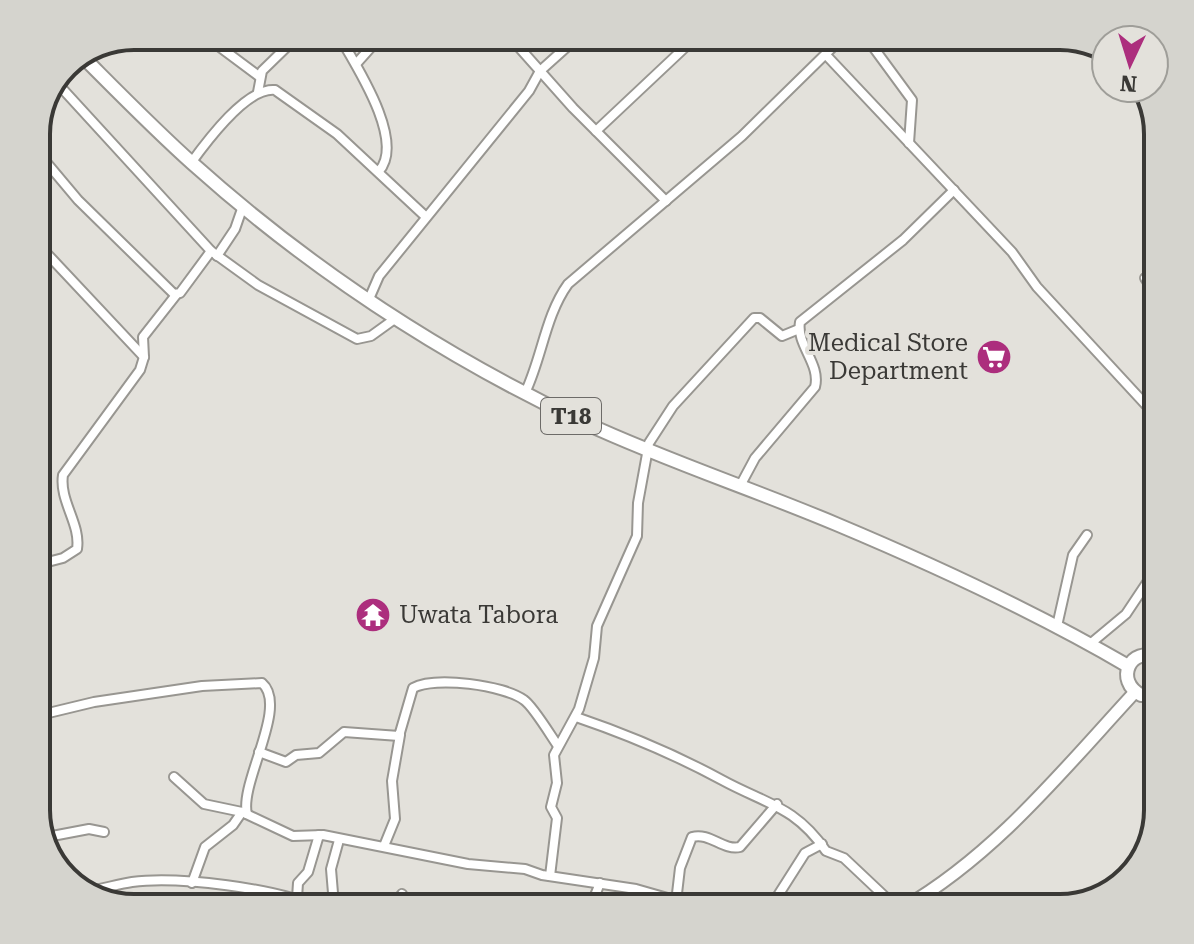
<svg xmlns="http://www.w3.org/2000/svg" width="1194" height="944" viewBox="0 0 1194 944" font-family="'Roboto Serif',serif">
<rect width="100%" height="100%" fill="#e3e1db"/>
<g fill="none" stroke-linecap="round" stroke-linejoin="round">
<defs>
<g id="minor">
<path d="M205,36L260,77"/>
<path d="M339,36C355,64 406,141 379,171"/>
<path d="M509,36L573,108L666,201"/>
<path d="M663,36L670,42L687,45"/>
<path d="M865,36L912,100L909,143"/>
<path d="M827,56L1012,252L1037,287L1158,418"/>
<path d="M356,64L381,36"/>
<path d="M58,84L211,251L258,285L357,339L371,336L396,318"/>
<path d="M258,92L262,71L298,36"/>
<path d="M596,131L697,36"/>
<path d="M36,150L78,200L174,294L180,293L211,251"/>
<path d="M191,163C207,141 247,87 275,90L337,134L425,216"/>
<path d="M36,242L144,357"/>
<path d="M217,256L235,229L243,206"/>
<path d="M1145,278L1158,297"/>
<path d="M369,299L379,276L529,91L540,71L579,36"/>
<path d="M525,393C542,358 545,316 568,284L742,136L844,36"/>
<path d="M740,486L755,458L815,387C821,364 796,345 800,322L903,240L954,190"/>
<path d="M36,565L63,558L77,549C81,524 59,501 63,475L140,370L144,357L143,337L176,295"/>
<path d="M1150,579L1158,552"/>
<path d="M1057,626L1073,555L1087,535"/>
<path d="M1090,644L1126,614L1148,581L1158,580"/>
<path d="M36,716L94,702L202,686L262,683C289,706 239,783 247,814"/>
<path d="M576,717C626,734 676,755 722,780C766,804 795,806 826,851L844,858L897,908"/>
<path d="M259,752L286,762L296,755L319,753L344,732L399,736L413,688C435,676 504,685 524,700C533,706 551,736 558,746"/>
<path d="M174,777L204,804L242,812L293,836L323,835L468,864L525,869L542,875L636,889L699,907L741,908"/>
<path d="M47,837L89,829L104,832"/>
<path d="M384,846L395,819L392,781L400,735"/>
<path d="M550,876L557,818L551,807L557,783L554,755L579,709L594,658L597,626L637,536L638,503L649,443L673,406L754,318H760L782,336L799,329"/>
<path d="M192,883L205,847L233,825L242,812"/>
<path d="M89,891C103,889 118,884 132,882C177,876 278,888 318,908"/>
<path d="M297,898L298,883L308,872L319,835"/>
<path d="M676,902L680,868L692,837C710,832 723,851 740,847L777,804"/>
<path d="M334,905L331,869L339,840"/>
<path d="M325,908L334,905L352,908"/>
<path d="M395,908L402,894"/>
<path d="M590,908L600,883"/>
<path d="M770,908L805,853L822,844"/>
</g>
<path id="major" d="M903,908C996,854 1063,770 1135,692"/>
<g id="highway">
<path d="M82,56C118,92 154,129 192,163C309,268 443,356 585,423C667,461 753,489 836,524C936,566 1034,611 1128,666"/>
<path d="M1158,692L1141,695C1114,681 1130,645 1158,658"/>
</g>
</defs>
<use href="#minor" stroke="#989691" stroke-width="12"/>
<use href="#major" stroke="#989691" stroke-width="15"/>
<use href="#highway" stroke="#989691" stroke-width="16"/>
<use href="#minor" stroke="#fff" stroke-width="8"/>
<use href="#major" stroke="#fff" stroke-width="11"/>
<use href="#highway" stroke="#fff" stroke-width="12"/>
</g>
<defs>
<symbol id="supermarket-disc" viewBox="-11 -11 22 22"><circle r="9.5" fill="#ac2e7d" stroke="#e3e1db"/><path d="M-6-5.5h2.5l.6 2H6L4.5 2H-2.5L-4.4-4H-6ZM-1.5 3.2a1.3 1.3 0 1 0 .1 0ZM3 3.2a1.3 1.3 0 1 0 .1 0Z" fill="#fff"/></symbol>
<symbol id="temple-disc" viewBox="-11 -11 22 22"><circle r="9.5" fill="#ac2e7d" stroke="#e3e1db"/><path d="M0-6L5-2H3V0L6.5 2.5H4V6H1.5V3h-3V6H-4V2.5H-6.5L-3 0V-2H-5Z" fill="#fff"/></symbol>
</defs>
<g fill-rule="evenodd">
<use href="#supermarket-disc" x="974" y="337" width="40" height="40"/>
<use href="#temple-disc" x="353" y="595" width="40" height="40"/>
</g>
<g text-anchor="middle" stroke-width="8" stroke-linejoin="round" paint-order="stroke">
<rect fill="#e3e1db" stroke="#6d6b68" stroke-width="2" x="541" y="398" width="60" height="36" rx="6"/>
<g font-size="22" font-weight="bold" fill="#3a3936">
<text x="571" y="424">T18</text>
</g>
<g font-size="24" fill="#3a3936" stroke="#e3e1db" text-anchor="end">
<text x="968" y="351">Medical Store<tspan x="968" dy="28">Department</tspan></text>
<text x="399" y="623" text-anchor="start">Uwata Tabora</text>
</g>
</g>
<path d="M0 0H1194V944H0ZM134 50H1060A84 84 0 0 1 1144 134V810A84 84 0 0 1 1060 894H134A84 84 0 0 1 50 810V134A84 84 0 0 1 134 50Z" fill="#d5d4ce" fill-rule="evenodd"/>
<path fill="none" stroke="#3a3936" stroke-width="4" d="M134 50H1060A84 84 0 0 1 1144 134V810A84 84 0 0 1 1060 894H134A84 84 0 0 1 50 810V134A84 84 0 0 1 134 50Z"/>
<g transform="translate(1130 64) rotate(184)"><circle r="38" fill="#e3e1db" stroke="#9f9e99" stroke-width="2"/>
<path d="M0-6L14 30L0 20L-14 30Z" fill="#ac2e7d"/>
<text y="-12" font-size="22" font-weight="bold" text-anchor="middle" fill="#3a3936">N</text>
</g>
</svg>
